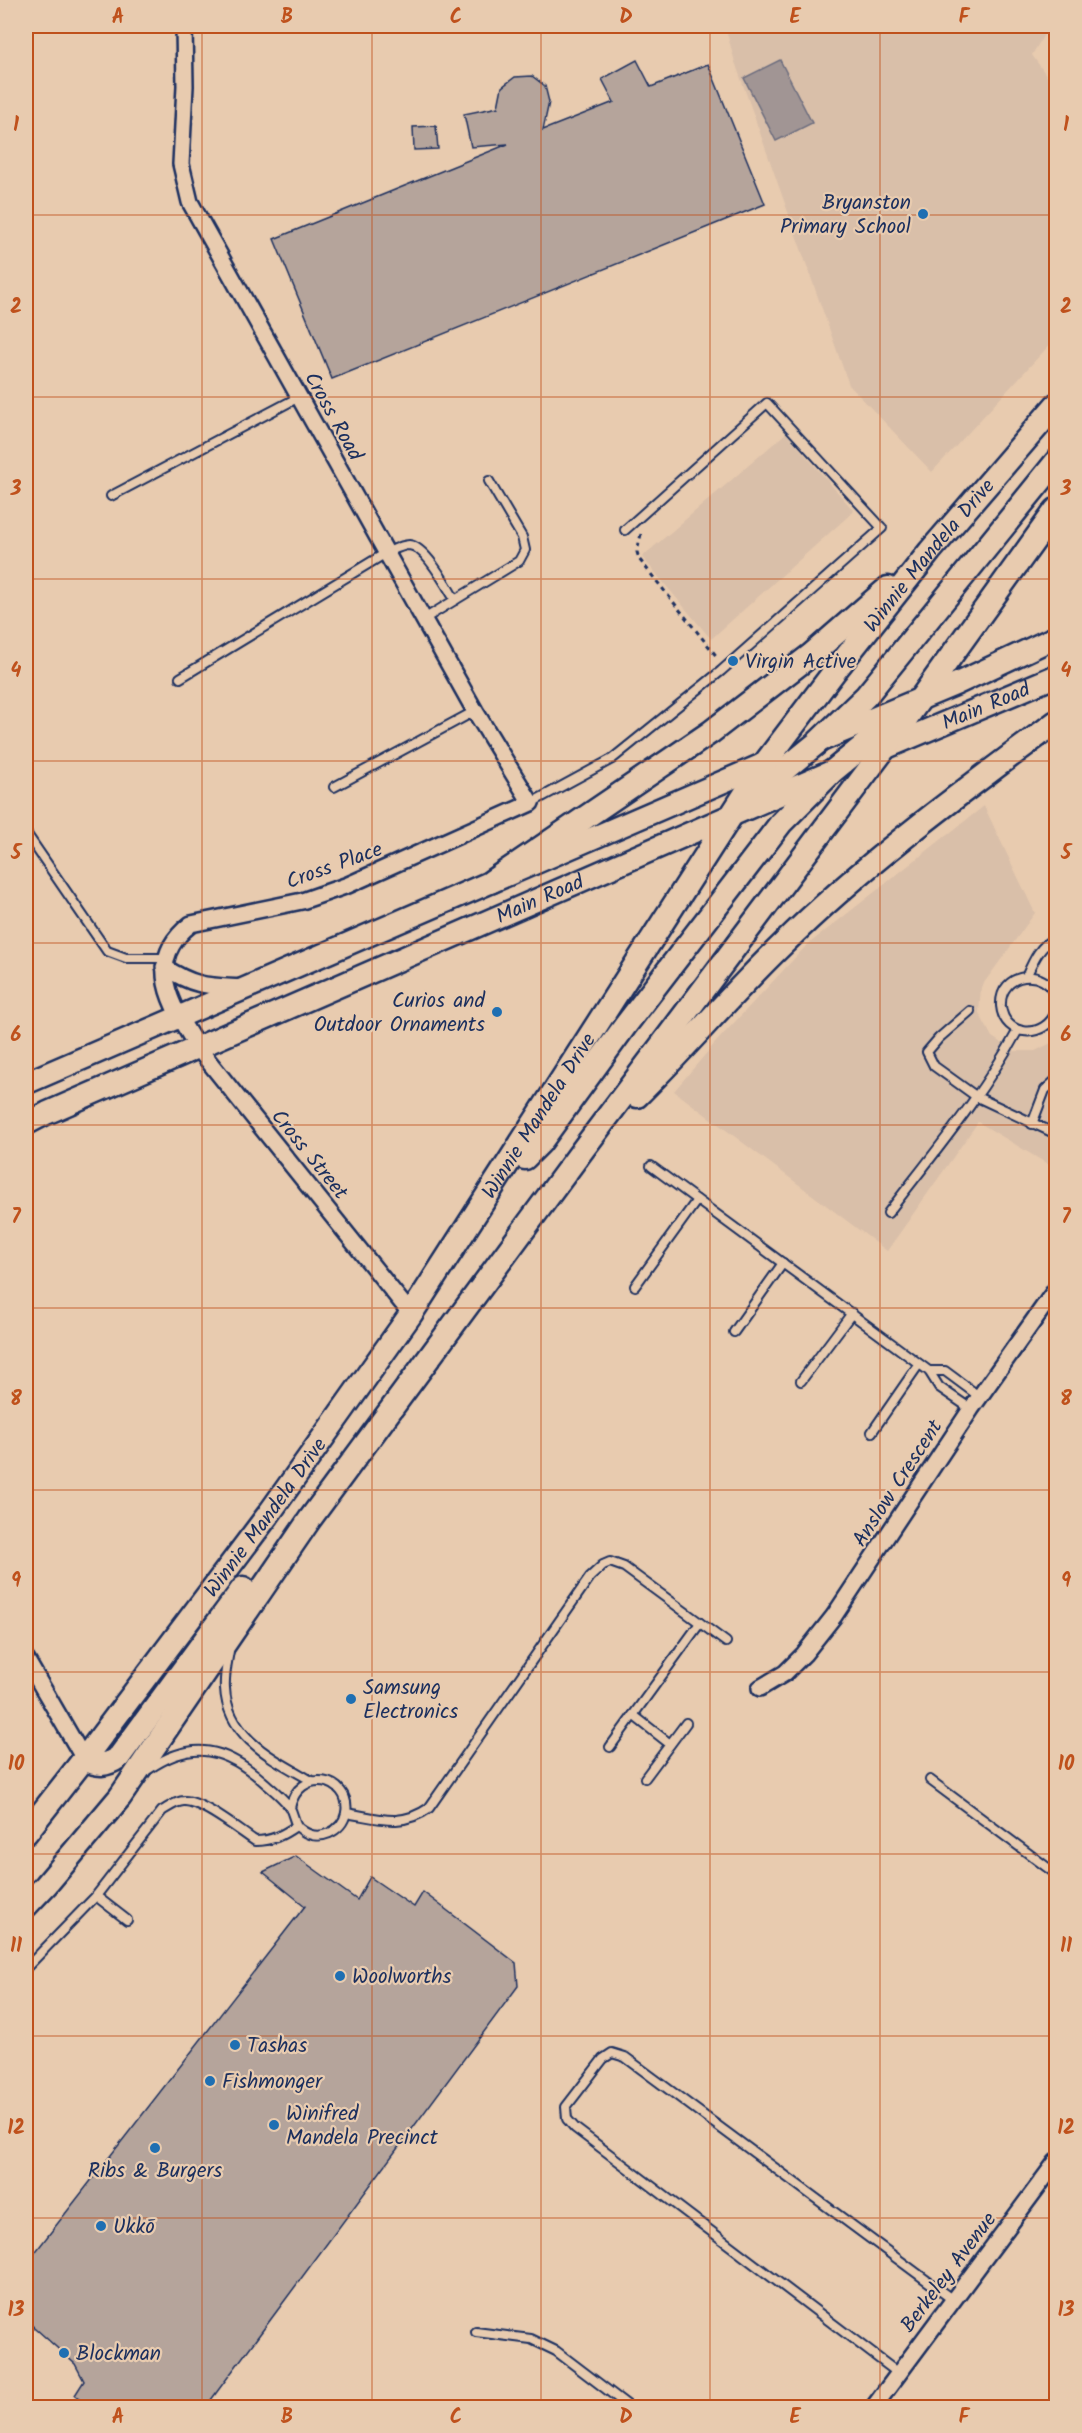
<svg xmlns="http://www.w3.org/2000/svg" width="1082" height="2433" viewBox="0 0 1082 2433" font-family="Kalam,sans-serif">
<rect width="100%" height="100%" fill="#e8cbaf"/>
<filter id="ink" filterUnits="userSpaceOnUse"><feTurbulence type="fractalNoise" baseFrequency=".0167" numOctaves="2"/><feDisplacementMap in="SourceGraphic" scale="12" xChannelSelector="R" yChannelSelector="G"/><feConvolveMatrix kernelMatrix="1 2 1 2 8 2 1 2 1" color-interpolation-filters="sRGB"/></filter>
<g filter="url(#ink)">
<g fill="#d9bfa9">
<path d="M725,26H1049L1032,55L1056,89V338L932,472L849,385L735,62Z"/>
<path d="M786,433L854,511L711,639L642,557Z"/>
<path d="M984,806L1035,913L981,987L979,1013L992,1037L1014,1051H1035L1051,1043H1056V1169L978,1122L887,1251L674,1091L716,1042L806,946Z"/>
</g>
<path fill="#a19594" stroke="#6b6c7e" stroke-width="1.5" d="M780,60L812,123L776,141L744,78Z"/>
<g fill="#b5a49b" stroke="#1b2f5e" stroke-width="1.5">
<path d="M637,60L651,87L708,64L765,204L332,379L274,239L508,144L471,147L464,114L498,107L502,87L515,77L532,76L545,86L549,102L543,130L614,102L602,79Z"/>
<path d="M436,126L438,149L414,150L413,127Z"/>
<path d="M296,1856L357,1900L370,1877L414,1907L423,1892L516,1963L518,1986L205,2408H92L75,2395L84,2381L75,2364L26,2320V2264L305,1906L263,1872Z"/>
</g>
<g fill="none" stroke-linecap="round" stroke-linejoin="round">
<defs>
<g id="lane">
<path d="M111,496L299,397"/>
<path d="M424,619L455,600"/>
<path d="M180,678L386,553C393,550 402,545 409,545C425,546 447,586 455,600L519,561L525,550L522,537L489,481"/>
<path d="M334,787L475,711"/>
<path d="M531,803L612,759L721,671L882,528L767,403L625,530"/>
<path d="M26,833L107,951L126,958H166"/>
<path d="M1027,975C1034,959 1040,946 1056,937"/>
<path d="M1056,997C1046,966 999,972 1001,1006C1004,1038 1046,1040 1056,1011"/>
<path d="M970,1011L939,1038L927,1052L934,1066L977,1097L1056,1134"/>
<path d="M1032,1124L1045,1090L1056,1080"/>
<path d="M651,1166L929,1371L939,1387L971,1409"/>
<path d="M888,1213C934,1153 982,1096 1018,1030"/>
<path d="M635,1286L697,1200"/>
<path d="M734,1332L783,1263"/>
<path d="M929,1371H945L980,1397"/>
<path d="M801,1381L852,1313"/>
<path d="M872,1432L919,1364"/>
<path d="M229,1651C227,1663 224,1676 225,1688C227,1738 274,1759 312,1781"/>
<path d="M633,1715L670,1744"/>
<path d="M610,1747L700,1623"/>
<path d="M149,1769C193,1739 226,1748 264,1782C272,1789 285,1799 290,1808C295,1817 293,1825 303,1831C319,1842 342,1832 346,1813C352,1777 298,1766 290,1808"/>
<path d="M645,1778L686,1723"/>
<path d="M930,1780L1056,1874"/>
<path d="M346,1813C378,1818 401,1828 429,1808L590,1577L603,1565L610,1562L624,1567L726,1642"/>
<path d="M96,1896L127,1920"/>
<path d="M26,1968L96,1896L162,1811C169,1807 176,1801 184,1801C201,1800 240,1831 255,1841C272,1841 283,1835 296,1826"/>
<path d="M476,2332L531,2339L556,2351L631,2408"/>
<path d="M898,2373L575,2128L567,2119L566,2107L603,2059L612,2053L625,2057L953,2300"/>
</g>
<g id="street">
<path d="M184,26L185,86L181,164L190,202L475,711L531,803L348,885L302,901L191,924C142,962 172,1007 198,1048L411,1314"/>
<path d="M164,967C195,987 207,986 243,988"/>
<path d="M26,1659L84,1759"/>
<path d="M760,1688L785,1673L804,1654L834,1616L971,1409L1056,1289"/>
<path d="M873,2408L1056,2162"/>
</g>
<g id="secondary">
<path d="M822,740L956,684L1056,637"/>
<path id="s1" d="M878,751L1056,676"/>
<path d="M26,1083L771,761"/>
<path id="s2" d="M26,1124L47,1113L833,771"/>
</g>
<g id="primary">
<path d="M751,797L817,743L866,696L1056,462"/>
<path d="M492,881L711,732L811,655L888,588"/>
<path d="M637,1096C687,1047 732,993 782,945C866,862 962,792 1056,722"/>
<path d="M525,1158L540,1143L625,1026L781,823L833,771L895,720"/>
<path d="M84,1759C98,1766 106,1766 119,1757L243,1588"/>
<path id="s3" d="M26,1833L84,1759L268,1515L411,1314L765,763L834,672L930,551L1056,405"/>
<path d="M26,1906L46,1885L120,1797L310,1519L584,1148L885,748L1056,510"/>
</g>
</defs>
<use href="#lane" stroke="#1b2f5e" stroke-width="12"/>
<use href="#street" stroke="#1b2f5e" stroke-width="20"/>
<use href="#secondary" stroke="#1b2f5e" stroke-width="26"/>
<use href="#primary" stroke="#1b2f5e" stroke-width="27"/>
<path stroke="#1b2f5e" stroke-width="3" stroke-dasharray="4.5 4.5" stroke-linecap="butt" d="M641,534L637,552L639,559L718,658"/>
<use href="#lane" stroke="#e8cbaf" stroke-width="8"/>
<use href="#street" stroke="#e8cbaf" stroke-width="15"/>
<use href="#secondary" stroke="#e8cbaf" stroke-width="21"/>
<use href="#primary" stroke="#e8cbaf" stroke-width="22"/>
</g>
</g>
<path fill="none" stroke="#bf511c" stroke-width="1.5" stroke-opacity="0.55" d="M202,26V2408M372,26V2408M541,26V2408M710,26V2408M880,26V2408M26,215H1056M26,397H1056M26,579H1056M26,761H1056M26,943H1056M26,1125H1056M26,1308H1056M26,1490H1056M26,1672H1056M26,1854H1056M26,2036H1056M26,2218H1056"/>
<g fill="#1f6fb2" stroke="#e8cbaf" stroke-width="2">
<circle cx="923" cy="214" r="6"/>
<circle cx="733" cy="661" r="6"/>
<circle cx="497" cy="1012" r="6"/>
<circle cx="351" cy="1699" r="6"/>
<circle cx="340" cy="1976" r="6"/>
<circle cx="235" cy="2045" r="6"/>
<circle cx="210" cy="2081" r="6"/>
<circle cx="274" cy="2125" r="6"/>
<circle cx="155" cy="2148" r="6"/>
<circle cx="101" cy="2226" r="6"/>
<circle cx="64" cy="2353" r="6"/>
</g>
<g text-anchor="middle" stroke-width="4.5" stroke-linejoin="round" paint-order="stroke">
<g font-size="21" fill="#1b2f5e" stroke="#e8cbaf" text-anchor="start">
<text x="911" y="209" text-anchor="end">Bryanston<tspan x="911" dy="24">Primary School</tspan></text>
<text x="745" y="668">Virgin Active</text>
<text x="485" y="1007" text-anchor="end">Curios and<tspan x="485" dy="24">Outdoor Ornaments</tspan></text>
<text x="363" y="1694">Samsung<tspan x="363" dy="24">Electronics</tspan></text>
<text x="352" y="1983">Woolworths</text>
<text x="247" y="2052">Tashas</text>
<text x="222" y="2088">Fishmonger</text>
<text x="286" y="2120">Winifred<tspan x="286" dy="24">Mandela Precinct</tspan></text>
<text x="155" y="2177" text-anchor="middle">Ribs &amp; Burgers</text>
<text x="113" y="2233">Ukkō</text>
<text x="76" y="2360">Blockman</text>
</g>
<g font-size="21" fill="#1b2f5e" stroke="#e8cbaf">
<text transform="translate(334 416) rotate(61)" y="7">Cross Road</text>
<text dy="7" stroke="none"><textPath href="#s3" startOffset="1566">Winnie Mandela Drive</textPath></text>
<text dy="7" stroke="none"><textPath href="#s1" startOffset="117">Main Road</textPath></text>
<text transform="translate(334 865) rotate(-20)" y="7">Cross Place</text>
<text dy="7" stroke="none"><textPath href="#s2" startOffset="561">Main Road</textPath></text>
<text dy="7" stroke="none"><textPath href="#s3" startOffset="882">Winnie Mandela Drive</textPath></text>
<text transform="translate(310 1154) rotate(51)" y="7">Cross Street</text>
<text transform="translate(897 1483) rotate(-57)" y="7">Anslow Crescent</text>
<text dy="7" stroke="none"><textPath href="#s3" startOffset="396">Winnie Mandela Drive</textPath></text>
<text transform="translate(948 2272) rotate(-53)" y="7">Berkeley Avenue</text>
</g>
</g>
<rect width="1082" height="2433" fill="none" stroke="#e8cbaf" stroke-width="66"/>
<rect x="33" y="33" width="1016" height="2367" fill="none" stroke="#bf511c" stroke-width="2"/>
<g font-size="20" text-anchor="middle" font-weight="bold" fill="#bf511c">
<text x="118" y="23">A</text>
<text x="287" y="23">B</text>
<text x="456" y="23">C</text>
<text x="626" y="23">D</text>
<text x="795" y="23">E</text>
<text x="964" y="23">F</text>
<text x="16" y="131">1</text>
<text x="1066" y="131">1</text>
<text x="16" y="313">2</text>
<text x="1066" y="313">2</text>
<text x="16" y="495">3</text>
<text x="1066" y="495">3</text>
<text x="16" y="677">4</text>
<text x="1066" y="677">4</text>
<text x="16" y="859">5</text>
<text x="1066" y="859">5</text>
<text x="16" y="1041">6</text>
<text x="1066" y="1041">6</text>
<text x="16" y="1223">7</text>
<text x="1066" y="1223">7</text>
<text x="16" y="1405">8</text>
<text x="1066" y="1405">8</text>
<text x="16" y="1587">9</text>
<text x="1066" y="1587">9</text>
<text x="16" y="1770">10</text>
<text x="1066" y="1770">10</text>
<text x="16" y="1952">11</text>
<text x="1066" y="1952">11</text>
<text x="16" y="2134">12</text>
<text x="1066" y="2134">12</text>
<text x="16" y="2316">13</text>
<text x="1066" y="2316">13</text>
<text x="118" y="2423">A</text>
<text x="287" y="2423">B</text>
<text x="456" y="2423">C</text>
<text x="626" y="2423">D</text>
<text x="795" y="2423">E</text>
<text x="964" y="2423">F</text>
</g>
</svg>
